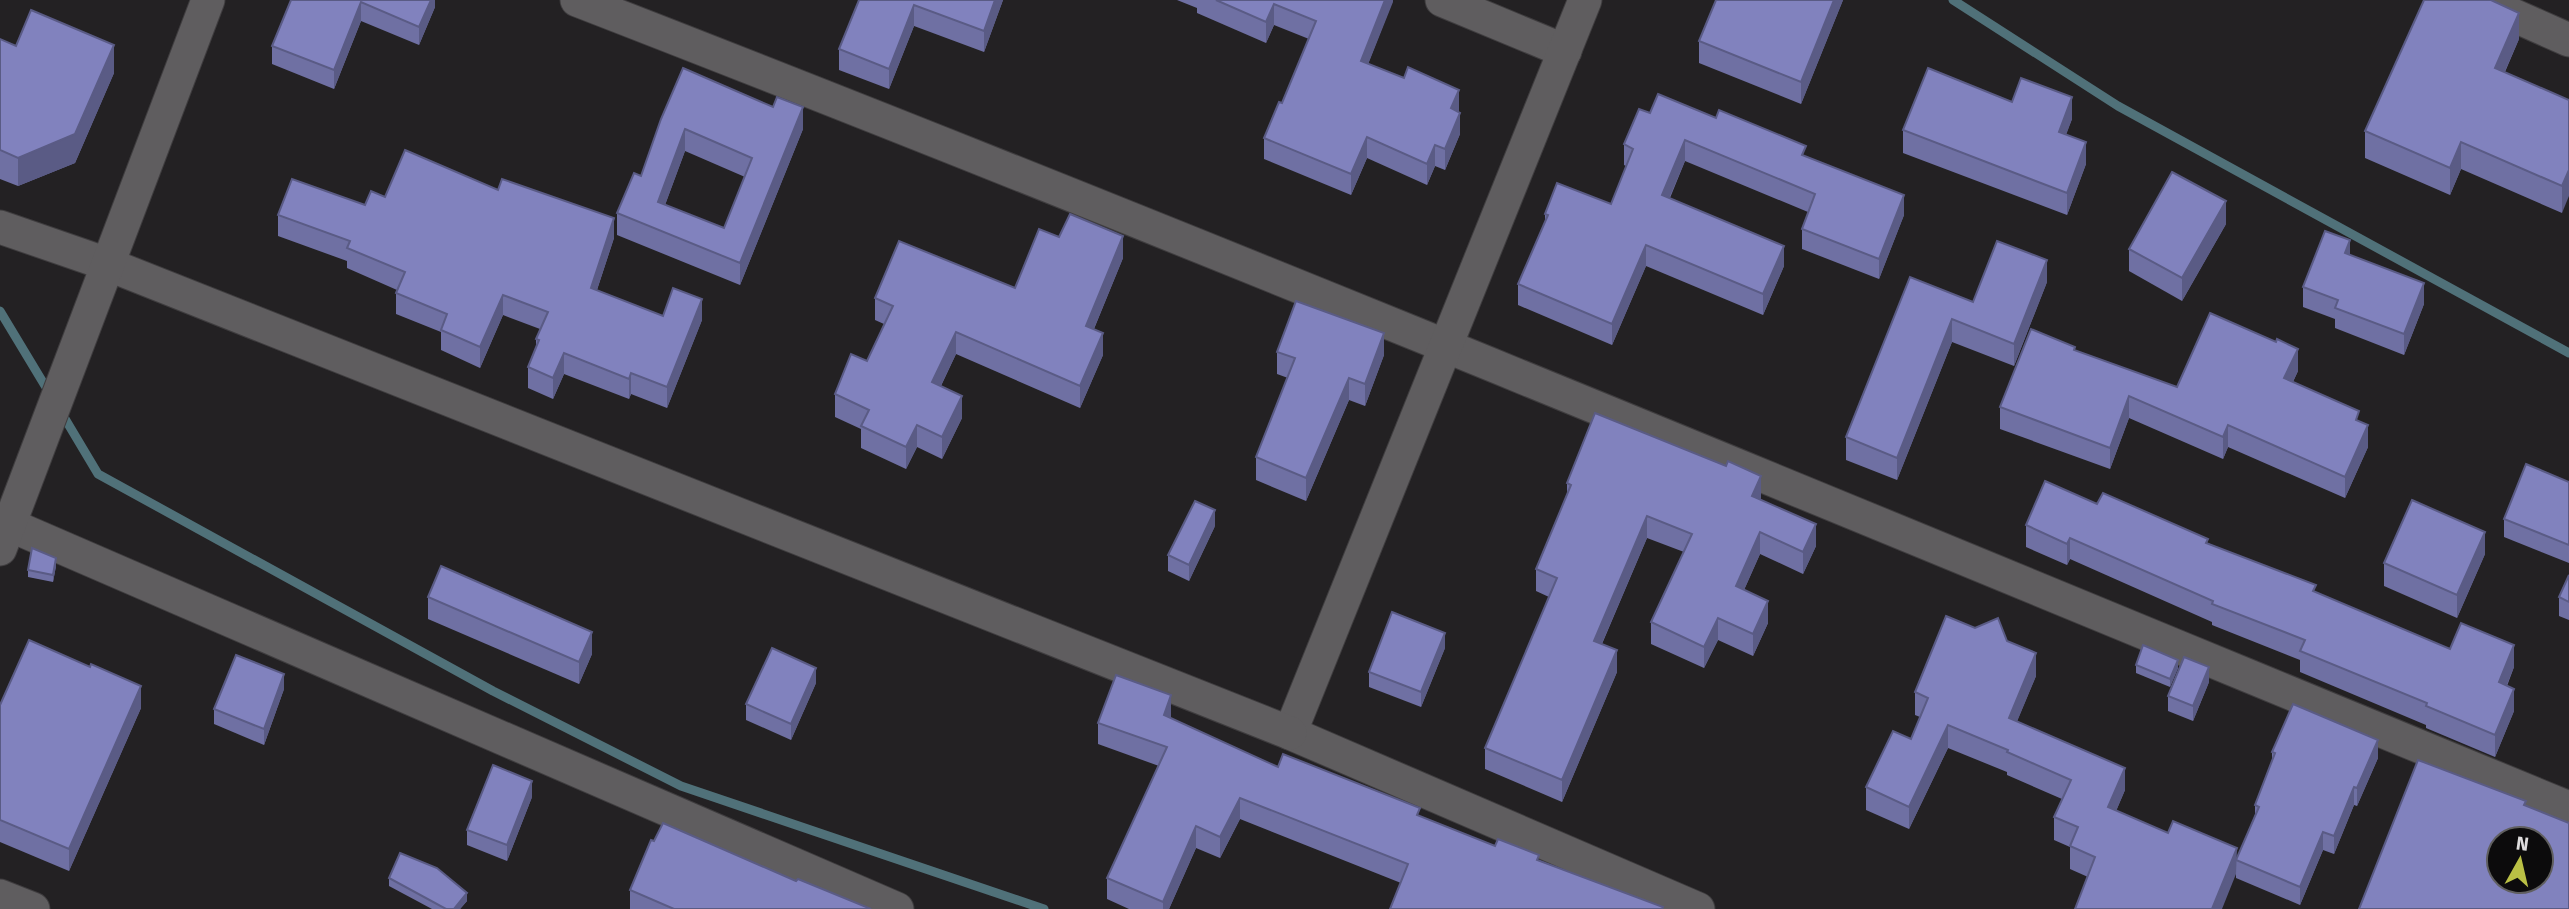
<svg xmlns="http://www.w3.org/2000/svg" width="2569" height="909" viewBox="0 0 2569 909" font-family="'Fira Sans',sans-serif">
<rect width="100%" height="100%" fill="#232123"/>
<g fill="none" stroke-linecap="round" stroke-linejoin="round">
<g stroke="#507179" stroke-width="9">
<path d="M1953,0L2118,106L2569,353"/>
<path d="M0,311L50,394"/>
<path d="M61,412L98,474L493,691L681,786L1044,909"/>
</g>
<defs>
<g id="minor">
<path d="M577,0C1245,259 1906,535 2569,808"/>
<path d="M1442,0L1565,51"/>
<path d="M1585,0L1290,733L1698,909"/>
<path d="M2479,0L2569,40"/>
<path d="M0,227L107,264L1290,733"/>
<path d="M10,525L897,909"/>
<path d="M0,549L208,0"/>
<path d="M0,896L33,909"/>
</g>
</defs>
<use href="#minor" stroke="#3f3d3f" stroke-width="35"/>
<use href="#minor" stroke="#5f5d5f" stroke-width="33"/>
</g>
<g fill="#6f70a3" fill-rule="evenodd">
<path d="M291,0H435V7L419,45L361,21L334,89L272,64V46Z"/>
<path d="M859,0H1003L984,52L914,26L889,89L839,70V49Z"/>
<path d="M1177,0H1393L1368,64L1459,111L1460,134L1445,170L1435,166L1427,185L1367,158L1351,195L1264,159V138L1282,103L1309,39L1274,25L1266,43L1197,13V8Z"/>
<path d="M1843,0L1801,104L1699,63V41Z"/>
<path d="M0,39L16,46L114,73L75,163L18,186L0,179Z"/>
<path d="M2519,39L2505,72L2569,100L2562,213L2461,169L2450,195L2365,158V131Z"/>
<path d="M2012,102L2072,119L2066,134L2086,164L2067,215L1903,153V130Z"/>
<path d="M1650,113L1806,157L1904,215L1879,279L1802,249V229L1808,212L1685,161L1670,198L1784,266L1763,315L1646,266L1612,345L1518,305V284L1545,222V214L1611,204L1626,166L1624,165V144Z"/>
<path d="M661,119L803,129L740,285L617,235V213L641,176ZM685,151L745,177L724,228L665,205Z"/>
<path d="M385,197L614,238L597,290L663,316L702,320L667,408L631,394L629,399L564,374L553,399L528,388V367L536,347V339L540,329L503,315L480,368L441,350V332L396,314V293L397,290L347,268V261L278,236V215L365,205Z"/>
<path d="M2226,224L2182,301L2129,271V249Z"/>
<path d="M1059,237L1123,258L1094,329L1103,355L1080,408L956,354L941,386L962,418L942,459L917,447L906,469L861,448V429L835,417V394L867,361L884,324L875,320V298L1015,288Z"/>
<path d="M2350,255L2424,304L2404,355L2335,328V319L2303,307V287Z"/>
<path d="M1910,277L1973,302L2047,282L2014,366L1952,342L1897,480L1846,460V437Z"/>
<path d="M2075,350L2177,387L2298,371L2293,382L2359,421L2368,447L2345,498L2228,447L2223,459L2129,418L2110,469L2000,429V407Z"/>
<path d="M1277,352L1384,355L1365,406L1349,400L1306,501L1256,480V457L1288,378L1277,374Z"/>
<path d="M2569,482V563L2504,537V519Z"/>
<path d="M1567,483L1761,498L1760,499L1816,546L1803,574L1760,554L1744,590L1768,623L1753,656L1718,640L1704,668L1651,644V622L1684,552L1647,538L1602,644L1617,672L1562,802L1485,769V748L1549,597L1536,591V569L1567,494Z"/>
<path d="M2097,504L2208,543L2316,592L2450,649L2514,667L2507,686L2514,711L2495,757L2426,728V725L2300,672V660L2212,625V622L2070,559L2067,565L2026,547V525Z"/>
<path d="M1215,526L1189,581L1168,571V555Z"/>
<path d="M2485,554L2457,618L2384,586V563Z"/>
<path d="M56,566L53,582L28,577V570Z"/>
<path d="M2569,575V620L2559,616V597Z"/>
<path d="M428,597L592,654L579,684L428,619Z"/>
<path d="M2007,641L2036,676L2017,721L2125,790L2116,811L2168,833L2237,858L2255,815V805L2272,760V752L2378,758L2357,806L2354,805L2334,854L2323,850L2300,905L2236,878V874L2088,877L2070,869V847L2054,840V817L2062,799L2007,775V772L1948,748L1909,829L1866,810V787L1911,739L1920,717L1915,715V692Z"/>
<path d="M1445,648L1421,707L1369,687V672Z"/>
<path d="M2136,665L2178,668L2170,687L2136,673Z"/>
<path d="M2209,682L2193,721L2168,711V696Z"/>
<path d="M816,683L791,740L746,720V704Z"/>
<path d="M284,689L264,745L214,724V709Z"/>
<path d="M0,705L141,708L69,871L0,842Z"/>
<path d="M1171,716V718L1278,767L1420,817L1495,846L1539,860L1663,909L1401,883L1240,819L1220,858L1196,848L1169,909H1129L1107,899V878L1159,766L1098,744V723Z"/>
<path d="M532,797L507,861L467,845V830Z"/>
<path d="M389,878L467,901L460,909H432L389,886Z"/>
<path d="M796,881L871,909H630V890Z"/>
</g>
<g fill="#5a5b85">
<path d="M431,0H435V7L419,45V27Z"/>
<path d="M995,0H1003L984,52V31Z"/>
<path d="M1385,0H1393V2L1361,82V61Z"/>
<path d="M1834,0H1843L1801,104V82Z"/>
<path d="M361,2V21L334,89V70Z"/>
<path d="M1274,4V25L1266,43V22Z"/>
<path d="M914,5V26L889,89V69Z"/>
<path d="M2519,13V39L2495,94V68Z"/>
<path d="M114,45V73L75,163L18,186V158Z"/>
<path d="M1459,90V111L1451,130V108Z"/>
<path d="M2072,97V119L2059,154V132Z"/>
<path d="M803,107V129L740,285V263Z"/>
<path d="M1460,113V134L1445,170V149Z"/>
<path d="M685,129V151L658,224V202Z"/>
<path d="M1367,137V158L1351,195V174Z"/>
<path d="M1685,140V161L1662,215V195Z"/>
<path d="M2086,142V164L2067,215V193Z"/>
<path d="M2461,142V169L2450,195V168Z"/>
<path d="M1435,145V166L1427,185V164Z"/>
<path d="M2569,170V196L2562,213V186Z"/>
<path d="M1904,195V215L1879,279V259Z"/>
<path d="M2226,201V224L2182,301V278Z"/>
<path d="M614,218V238L591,308V288Z"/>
<path d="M1123,236V258L1086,348V326Z"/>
<path d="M2350,240V260L2345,253Z"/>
<path d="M1646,245V266L1612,345V324Z"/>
<path d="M1784,246V266L1763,315V294Z"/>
<path d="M2047,260V282L2014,366V344Z"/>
<path d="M2424,283V304L2404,355V334Z"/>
<path d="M503,295V315L480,368V347Z"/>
<path d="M702,299V320L667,408V387Z"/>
<path d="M1952,319V342L1897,480V458Z"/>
<path d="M956,332V354L932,404V382Z"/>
<path d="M1103,333V355L1080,408V386Z"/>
<path d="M1384,333V355L1365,406V384Z"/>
<path d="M2298,349V371L2284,400V378Z"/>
<path d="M564,353V374L553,399V378Z"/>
<path d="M631,373V394L629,399V379Z"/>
<path d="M1349,378V400L1306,501V478Z"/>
<path d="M962,396V418L942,459V437Z"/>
<path d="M2129,396V418L2110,469V448Z"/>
<path d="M917,425V447L906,469V447Z"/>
<path d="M2228,425V447L2223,459V437Z"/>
<path d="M2368,425V447L2345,498V477Z"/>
<path d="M1761,476V498L1752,517V496Z"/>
<path d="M1215,510V526L1189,581V565Z"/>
<path d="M1647,516V538L1594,662V641Z"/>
<path d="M1816,524V546L1803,574V552Z"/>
<path d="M1760,532V554L1736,608V586Z"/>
<path d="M2485,532V554L2457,618V595Z"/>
<path d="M2070,538V559L2067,565V544Z"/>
<path d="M56,558V566L53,582V575Z"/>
<path d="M1768,601V623L1753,656V634Z"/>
<path d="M1718,618V640L1704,668V647Z"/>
<path d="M592,632V654L579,684V662Z"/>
<path d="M1445,633V648L1421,707V692Z"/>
<path d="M2514,645V667L2499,704V682Z"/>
<path d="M1617,650V672L1562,802V780Z"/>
<path d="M2036,653V676L2009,741V718Z"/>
<path d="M2178,660V668L2170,687V679Z"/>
<path d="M2209,667V682L2193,721V706Z"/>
<path d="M816,668V683L791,740V724Z"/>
<path d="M284,674V689L264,745V729Z"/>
<path d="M141,686V708L69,871V849Z"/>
<path d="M2514,689V711L2495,757V735Z"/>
<path d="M1171,695V716L1164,737V715Z"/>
<path d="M1948,725V748L1909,829V807Z"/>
<path d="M2378,740V758L2357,806V788Z"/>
<path d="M2125,768V790L2108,830V807Z"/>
<path d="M532,781V797L507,861V845Z"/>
<path d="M2354,787V805L2334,854V836Z"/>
<path d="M1240,798V819L1220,858V837Z"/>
<path d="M1196,826V848L1169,909H1163V902Z"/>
<path d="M2323,832V850L2300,905V887Z"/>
<path d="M2237,848L2236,874L2222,909H2212Z"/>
<path d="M467,893V901L460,909H454Z"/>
</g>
<g fill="#8182be" stroke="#5a5b85" stroke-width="2" fill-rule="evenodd">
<path d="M291,0H431L419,27L361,2L334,70L272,46Z"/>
<path d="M859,0H995L984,31L914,5L889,69L839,49Z"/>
<path d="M1216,0H1385L1361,61L1404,78L1408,67L1459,90L1451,108L1460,113L1445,149L1435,145L1427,164L1367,137L1351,174L1264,138L1279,102L1282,103L1316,21L1274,4L1266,22Z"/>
<path d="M1716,0H1834L1801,82L1699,41Z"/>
<path d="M2424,0H2491L2519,13L2495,68L2569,100V170L2562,186L2461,142L2450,168L2365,131Z"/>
<path d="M31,10L114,45L75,134L18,158L0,150V39L16,46Z"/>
<path d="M683,68L773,107L777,97L803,107L740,263L617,213L634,173L641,176L661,119ZM685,129L752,158L724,228L658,202Z"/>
<path d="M1928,68L2012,102L2021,78L2072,97L2059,132L2086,142L2067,193L1903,130Z"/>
<path d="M1658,94L1716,118L1719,110L1806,146L1802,155L1904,195L1879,259L1802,229L1815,194L1685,140L1662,195L1784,246L1763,294L1646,245L1612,324L1518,284L1548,215L1545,214L1557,183L1611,204L1633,149L1624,144L1639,109L1650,113Z"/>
<path d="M405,150L498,190L502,179L614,218L591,288L663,316L673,288L702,299L667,387L631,373L629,379L564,353L553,378L528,367L539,340L536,339L548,312L503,295L480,347L441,330L447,314L396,293L405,272L347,248L350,241L278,215L292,179L365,205L371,191L385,197Z"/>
<path d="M2172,172L2226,201L2182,278L2129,249Z"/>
<path d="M1070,214L1123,236L1086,326L1103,333L1080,386L956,332L932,382L962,396L942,437L917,425L906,447L861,426L869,410L835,394L851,354L867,361L893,306L875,298L899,241L1015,288L1039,229L1059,237Z"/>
<path d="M2325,231L2350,240L2345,253L2424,283L2404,334L2335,308L2338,300L2303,287Z"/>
<path d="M1997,241L2047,260L2014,344L1952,319L1897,458L1846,437L1910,277L1973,302Z"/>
<path d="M1296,301L1384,333L1365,384L1349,378L1306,478L1256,457L1295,358L1277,352Z"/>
<path d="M2210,313L2276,342L2277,339L2298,349L2284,378L2359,411L2356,420L2368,425L2345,477L2228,425L2223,437L2129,396L2110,448L2000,407L2031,329L2075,347L2074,350L2177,387Z"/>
<path d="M1595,413L1726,466L1728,461L1761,476L1752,496L1816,524L1803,552L1760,532L1736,586L1768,601L1753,634L1718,618L1704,647L1651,622L1692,534L1647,516L1594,641L1617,650L1562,780L1485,748L1557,578L1536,569L1571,485L1567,483Z"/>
<path d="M2526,464L2569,482V545L2504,519Z"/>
<path d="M2045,481L2097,504L2103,493L2208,539L2206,543L2316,585L2313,591L2450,649L2461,623L2514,645L2499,682L2514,689L2495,735L2426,706L2427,703L2300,651L2305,640L2212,604L2213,601L2070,538L2067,544L2026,525Z"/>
<path d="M2412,500L2485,532L2457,595L2384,563Z"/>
<path d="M1195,501L1215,510L1189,565L1168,555Z"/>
<path d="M32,548L56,558L53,575L28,570Z"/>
<path d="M441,566L592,632L579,662L428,597Z"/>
<path d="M2569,575V602L2559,597Z"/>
<path d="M1392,612L1445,633L1421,692L1369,672Z"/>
<path d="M1946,616L1975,628L1998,618L2007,641L2036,653L2009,718L2125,768L2108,807L2168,833L2173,821L2237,848L2212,909H2075L2095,857L2070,846L2078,827L2054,817L2071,780L2007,752L2008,750L1948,725L1909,807L1866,787L1893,731L1911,739L1928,698L1915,692Z"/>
<path d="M29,640L90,667L91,664L141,686L69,849L0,820V705Z"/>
<path d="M2143,645L2178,660L2170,679L2136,665Z"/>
<path d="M772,648L816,668L791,724L746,704Z"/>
<path d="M236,655L284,674L264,729L214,709Z"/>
<path d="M2184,657L2209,667L2193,706L2168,696Z"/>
<path d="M1116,675L1171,695L1164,715L1278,767L1283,754L1420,808L1417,815L1495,846L1498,839L1539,855L1537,860L1663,907L1662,909H1390L1408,864L1240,798L1220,837L1196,826L1163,902L1107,878L1167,747L1098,723Z"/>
<path d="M2293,704L2378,740L2357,788L2354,787L2334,836L2323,832L2300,887L2236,860L2259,807L2255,805L2275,753L2272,752Z"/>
<path d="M2418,760L2526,801L2524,805L2569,823V909H2359ZM2499,839H2541V881H2499Z"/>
<path d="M493,765L532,781L507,845L467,830Z"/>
<path d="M663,823L796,881L798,879L871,909H674L630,890L651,840L654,841Z"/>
<path d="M400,853L437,868L467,893L454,909H446L389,878Z"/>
</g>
<g transform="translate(2520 860) rotate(8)"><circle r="33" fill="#0c0b0c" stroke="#605f60" stroke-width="2"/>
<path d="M0-5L12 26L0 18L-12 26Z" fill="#bac045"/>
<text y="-10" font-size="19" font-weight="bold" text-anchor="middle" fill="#dedcdd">N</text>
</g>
</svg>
